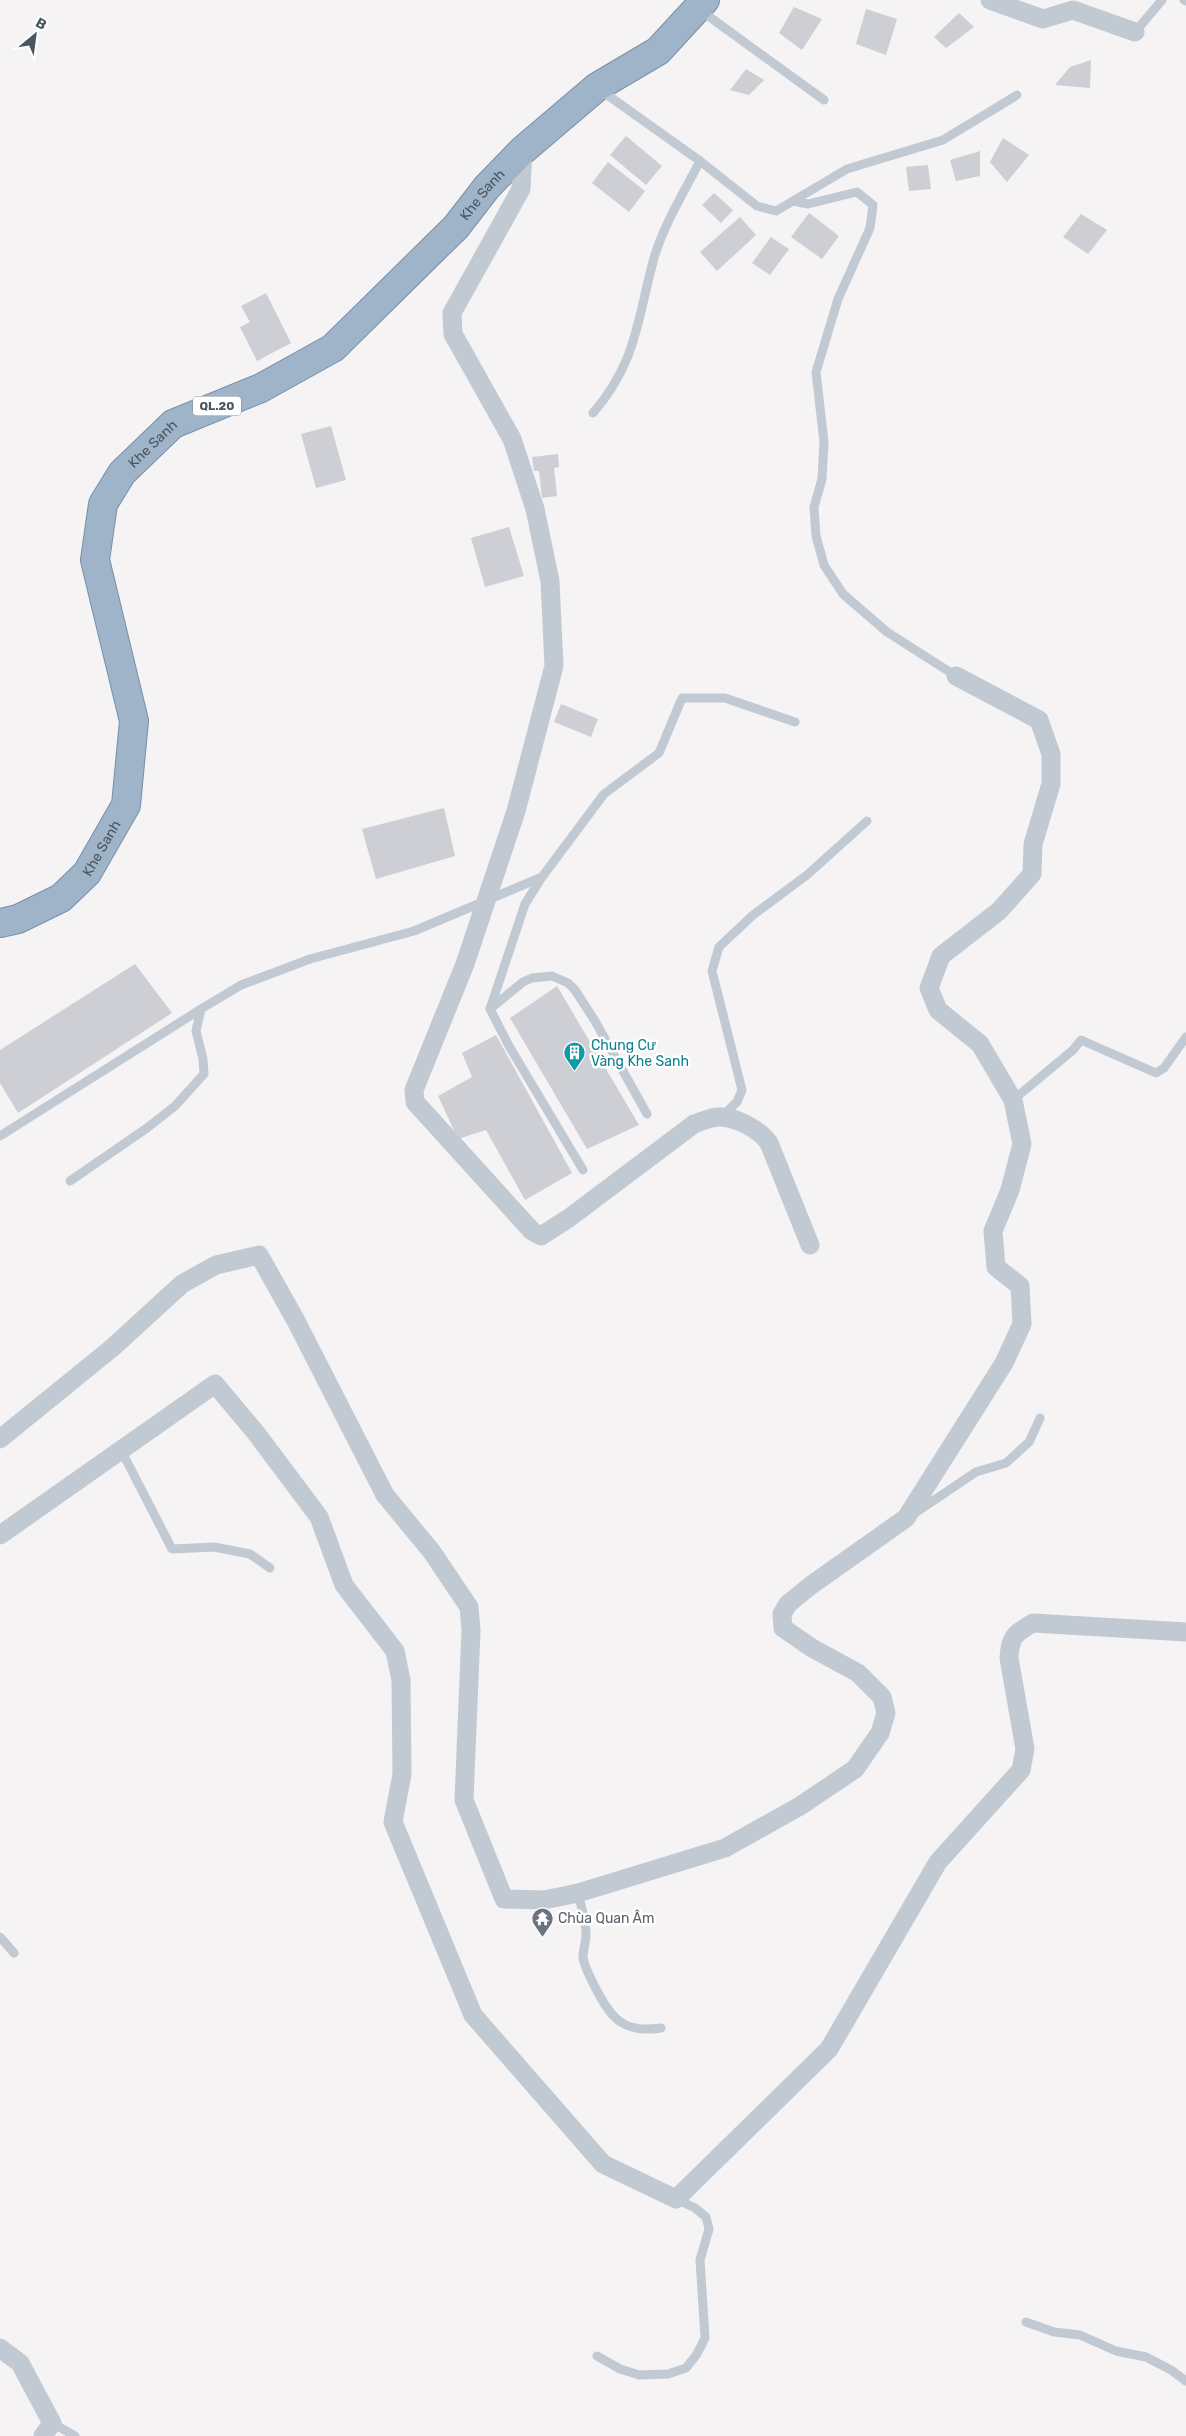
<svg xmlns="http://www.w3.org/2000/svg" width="1186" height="2436" viewBox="0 0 1186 2436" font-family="Rubik,sans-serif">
<rect width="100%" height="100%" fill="#f5f3f3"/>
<g fill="#cdcfd5">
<path d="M794,7L822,19L802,50L779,33Z"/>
<path d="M866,9L897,19L886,55L856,44Z"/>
<path d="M959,13L974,27L946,48L934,37Z"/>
<path d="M1091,60L1090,88L1055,85L1070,67Z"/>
<path d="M746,69L764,80L749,95L730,90Z"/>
<path d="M626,136L662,166L646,185L610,155Z"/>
<path d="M1003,138L1029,155L1007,182L990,162Z"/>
<path d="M980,151V176L956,181L950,160Z"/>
<path d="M608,162L645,191L629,212L592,183Z"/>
<path d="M928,165L931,189L909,191L906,167Z"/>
<path d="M714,193L733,210L721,223L702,205Z"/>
<path d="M809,213L839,236L822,259L791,237Z"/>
<path d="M1081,214L1107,230L1088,254L1063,237Z"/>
<path d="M740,217L756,235L717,271L700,252Z"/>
<path d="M771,237L789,249L770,275L752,263Z"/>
<path d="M266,293L291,343L257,361L240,327L250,322L241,306Z"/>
<path d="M331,426L346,480L316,488L301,434Z"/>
<path d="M558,454L559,467L554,468L557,496L542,498L539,471H534L532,457Z"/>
<path d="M509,527L524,576L485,587L471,538Z"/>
<path d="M561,704L598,719L591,737L554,722Z"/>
<path d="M444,808L455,856L376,879L362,829Z"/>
<path d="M135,964L172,1013L18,1113L0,1083V1050Z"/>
<path d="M557,986L639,1125L587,1149L510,1018Z"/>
<path d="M496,1035L572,1173L525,1200L486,1130L458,1139L438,1096L472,1077L462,1053Z"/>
</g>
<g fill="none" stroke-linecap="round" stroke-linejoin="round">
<defs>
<g id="trunk">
<path id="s1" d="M0,923L18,919L61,898L87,873L126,805L134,721L95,560L103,504L122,473L173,424L261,388L333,348L456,227L487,187L523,150L597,87L658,51L705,0"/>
</g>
</defs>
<use href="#trunk" stroke="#7690ad" stroke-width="30"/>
<g stroke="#c1cad2" stroke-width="9">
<path d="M1184,0L1186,1"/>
<path d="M700,10L824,100"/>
<path d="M1135,32L1162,0"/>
<path d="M599,89L700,161L757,206L776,211L847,169L943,140L1017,95"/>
<path d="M793,201L808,204L857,192L873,205L870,228L838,299L816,372L824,442L822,479L814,507L816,536L824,565L843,594L887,632L956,676"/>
<path d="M593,413C637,362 637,320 654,258C664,224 684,192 700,161"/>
<path d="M542,877L525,904L490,1009L509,1046L583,1170"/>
<path d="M490,1009L523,982L532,978L552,976L568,983L575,990L595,1021L647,1114"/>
<path d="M1013,1100L1073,1050L1081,1040L1156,1073L1164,1068L1186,1037"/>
<path d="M721,1117L737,1102L742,1090L712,971L719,947L753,915L807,875L867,821"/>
<path d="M0,1136L201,1009"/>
<path d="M70,1181L147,1128L175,1106L204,1074L203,1059L196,1031L201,1009L241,985L310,959L414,931L542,877L604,794L659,753L682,698H725L795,722"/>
<path d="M121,1450L172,1549L214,1547L250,1554L270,1568"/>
<path d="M915,1513L976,1472L1006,1463L1029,1442L1040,1418"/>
<path d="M578,1893C581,1906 586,1921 586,1934C586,1942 583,1950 583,1957C584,1966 590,1977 594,1985C610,2017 622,2034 661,2028"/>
<path d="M0,1937L14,1953"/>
<path d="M1026,2322L1054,2332L1080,2335L1116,2351L1146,2357L1171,2370L1186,2381"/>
<path d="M597,2356L620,2369L639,2375L668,2374L686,2368L697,2354L705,2338L700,2260L709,2229L706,2217L695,2208L676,2199"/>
<path d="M52,2423L75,2436"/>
</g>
<g stroke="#c1cad2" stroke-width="19">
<path d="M990,0L1043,19L1073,10L1135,32"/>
<path d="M523,150L521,189L452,313L453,334L512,439L535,509L550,581L554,666L516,811L465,964L414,1090L415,1102L532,1231L541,1236L569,1218L694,1124C703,1121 712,1116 721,1117C738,1118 760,1130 769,1143L810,1245"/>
<path d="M0,1439L112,1348L182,1284L216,1265L259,1255L295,1319L385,1495L432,1552L469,1607L471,1630L464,1800L504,1899L544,1900L578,1893L725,1848L800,1806L855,1769L880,1733L886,1713L882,1697L858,1673L812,1648L783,1628L782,1614L788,1604L810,1586L906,1518L1004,1363L1022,1324L1020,1286L996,1267L993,1231L1010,1190L1022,1144L1013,1100L980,1044L938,1010L929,988L941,956L999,911L1032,874L1033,844L1051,784V754L1039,720L956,676"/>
<path d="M0,1535L215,1384L256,1433L319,1517L344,1585L395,1651L401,1680L402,1774L393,1822L473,2015L603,2164L676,2199L829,2049L938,1862L1021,1770L1025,1749L1009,1658C1010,1637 1015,1633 1033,1623L1186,1632"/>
<path d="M0,2348L20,2363L52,2423L43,2436"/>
</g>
<use href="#trunk" stroke="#9fb4c9" stroke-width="28"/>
</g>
<defs>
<symbol id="building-pin" viewBox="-11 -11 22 30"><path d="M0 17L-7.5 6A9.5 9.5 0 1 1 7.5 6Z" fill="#0f9aa8" stroke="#fff"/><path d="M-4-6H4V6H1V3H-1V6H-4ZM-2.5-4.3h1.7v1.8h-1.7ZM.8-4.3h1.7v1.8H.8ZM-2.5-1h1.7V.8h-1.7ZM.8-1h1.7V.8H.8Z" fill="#fff"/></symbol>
<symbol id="temple-pin" viewBox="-11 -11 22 30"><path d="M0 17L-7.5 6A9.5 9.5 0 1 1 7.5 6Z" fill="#6b7280" stroke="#fff"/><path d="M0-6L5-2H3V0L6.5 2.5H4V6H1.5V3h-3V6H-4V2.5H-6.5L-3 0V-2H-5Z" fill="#fff"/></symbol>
</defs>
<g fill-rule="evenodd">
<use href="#building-pin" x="562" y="1040" width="25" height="34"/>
<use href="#temple-pin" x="530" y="1906" width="25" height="34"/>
</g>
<g text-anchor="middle" stroke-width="5" stroke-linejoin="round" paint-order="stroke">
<rect fill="#fff" stroke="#808990" stroke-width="1" x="193" y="396.5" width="48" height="19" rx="4"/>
<g font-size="12" font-weight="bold" fill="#4a5661">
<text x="217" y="410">QL.20</text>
</g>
<g font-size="14" fill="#4a5661" stroke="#fff">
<text dy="5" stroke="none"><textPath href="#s1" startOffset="986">Khe Sanh</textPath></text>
<text dy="5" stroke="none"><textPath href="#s1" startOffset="566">Khe Sanh</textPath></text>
<text dy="5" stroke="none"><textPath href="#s1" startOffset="131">Khe Sanh</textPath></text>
</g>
<g font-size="14" fill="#0d838f" stroke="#fff" text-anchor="start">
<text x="591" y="1050">Chung Cư<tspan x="591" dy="16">Vàng Khe Sanh</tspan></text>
</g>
<g font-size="14" fill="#5b616d" stroke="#fff" text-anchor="start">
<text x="558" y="1923">Chùa Quan Âm</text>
</g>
</g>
<g transform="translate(35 35) rotate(29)" stroke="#ffffff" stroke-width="4" paint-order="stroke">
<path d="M0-4L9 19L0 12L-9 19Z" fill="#4a5661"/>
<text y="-8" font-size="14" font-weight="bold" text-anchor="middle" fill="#4a5661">B</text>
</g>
</svg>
